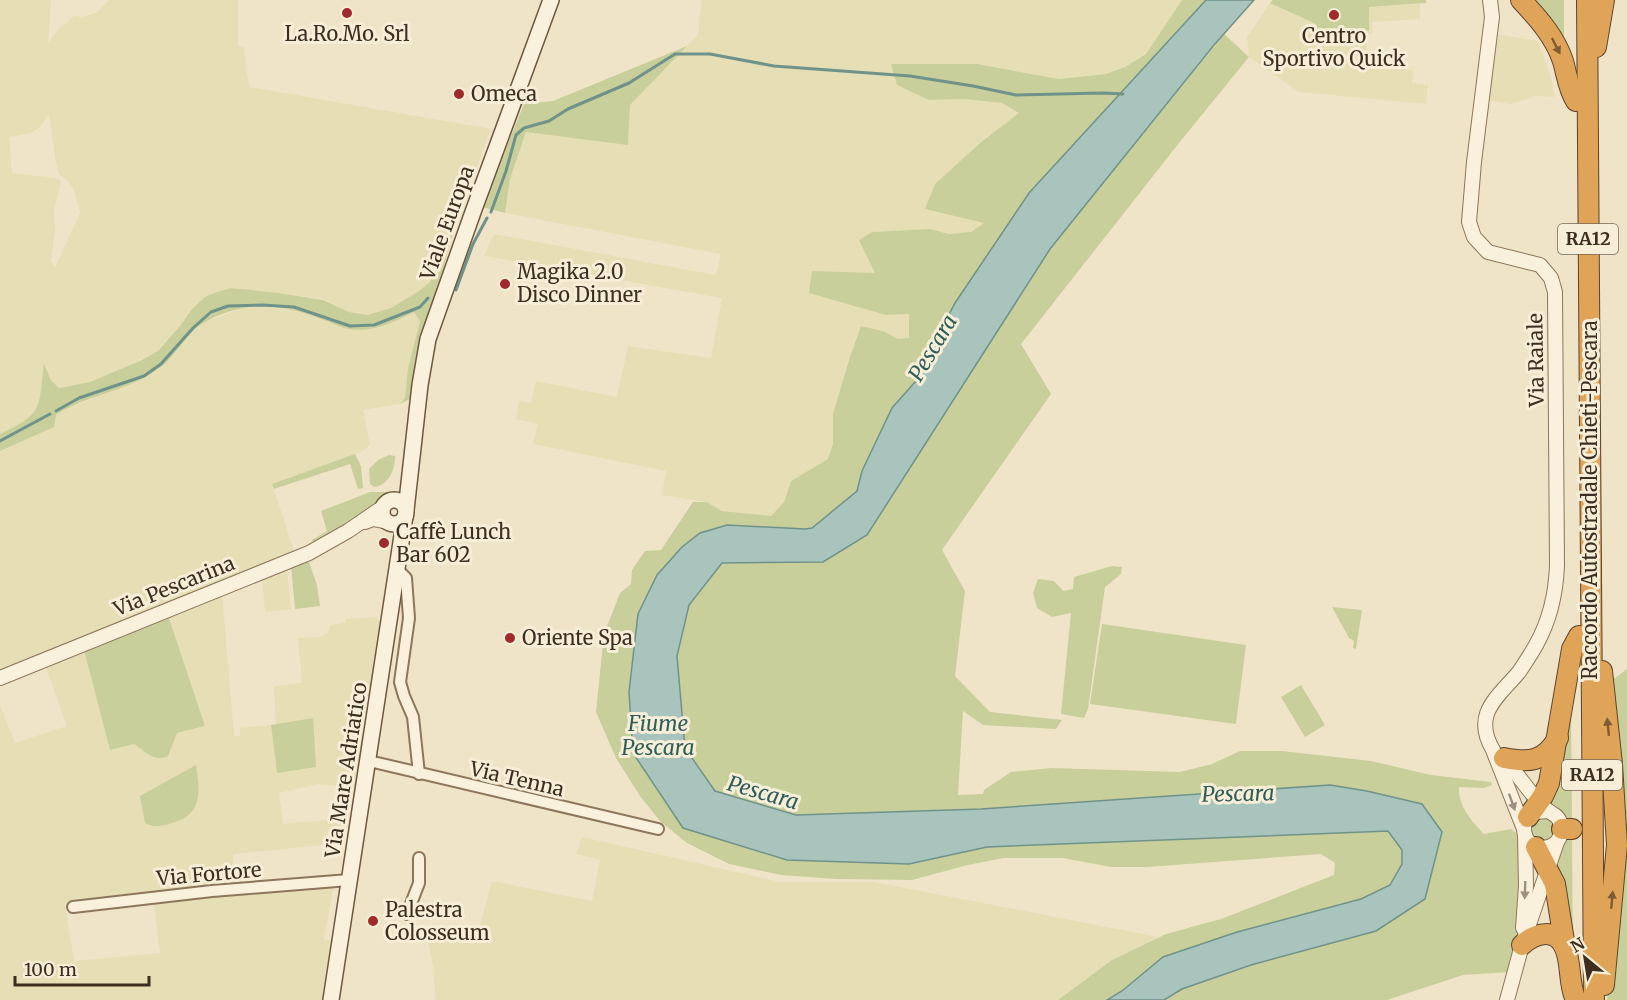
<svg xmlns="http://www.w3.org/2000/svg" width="1627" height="1000" viewBox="0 0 1627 1000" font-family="Merriweather,serif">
<rect width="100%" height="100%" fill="#f0e4c8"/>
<g fill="#e6deb5" fill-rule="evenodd">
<path d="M0,0H51L48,43L60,27L76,15L82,18L97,12L109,0H238V46L244,47L249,87L491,129L457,218L430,282L419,291L391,308L367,315L349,312L323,299L279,293L231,288L205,298L192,309L180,326L159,350L119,371L90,382L59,388L51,380L45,366L38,408L26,422L0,434ZM49,114L56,163L59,174L68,181L74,190L80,213L55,268L51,261L55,231L54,210L61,181L55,178L12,173L9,137L31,133L40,127Z"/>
<path d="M702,0H1182L1146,54L1125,67L1106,74L1059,79L977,64L929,100L964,99L1002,103L1019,114L980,143L935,184L926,209L985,223L971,232L949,234L930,229L872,232L875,273L812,272L886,315L909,314V339H898L883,331L861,326L850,357L833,412V444L828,459L791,481L784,502L771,516L722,511L707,502L662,495L666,471L533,444L538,424L516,419L519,401L531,403L536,381L617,397L628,346L711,358L722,298L484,256L494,234L716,275L721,254L505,213L510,179L526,132L628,144L630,105L659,73L698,35Z"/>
<path d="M1270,3L1316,24L1317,30L1369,31V7L1420,4V19L1372,22V34H1367V68L1413,70L1412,83L1428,85L1426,104L1299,92L1249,57L1247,37Z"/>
<path d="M1494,34L1538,41L1552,81L1554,97L1535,96L1511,104L1486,100Z"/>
<path d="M259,307L281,308L307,314L347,329L414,312L420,321L408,368L405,398L400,404L363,410L370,445L362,451L341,460L272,484L295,554L0,671V451L54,427L56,415L66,409L139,380L199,326L207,321L243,308Z"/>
<path d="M287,568L291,609L265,612L262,577Z"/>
<path d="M222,593L234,736H240V728L271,725L277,772L313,718L276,725L274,686L302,683L298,638L321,637L328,633L330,625L345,623L346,619L373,617L381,621L356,787L317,784L279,793L283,824L347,818L344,843L233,854V866L241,865L242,884L335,878L324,940H336L326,1000H0V705L15,743L67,726L45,665L84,650L110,750L134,744L154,758L171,746L177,733L205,726L168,615ZM153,894L160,953L74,961L65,904Z"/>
<path d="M582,837L780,882H874L1159,937L1112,960L1058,1000H436L433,967L426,929L478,933L492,881L592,901L600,860L576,854Z"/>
</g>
<g fill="#c9cf9b">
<path d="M1182,0H1206L1029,193L955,303L921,383L862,471L857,491L812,528L657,575L638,614L629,692L633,753L683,828L909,864L987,847L1388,831L1402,850V864L1390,885L1361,899L1237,932L1163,957L1122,991L1107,1000H1058L1112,960L1166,934L1221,919L1334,875L1335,863L1321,854L1147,867H1111L1063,858H1004L968,865L912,880L836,879L781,875L729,864L687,843L660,821L640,796L616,758L596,712L604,634L620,593L631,584L632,570L645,551L661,550L693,502H707L722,511L771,516L784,502L791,481L828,459L833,444V413L850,357L861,326L883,331L898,339L909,338V314L886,315L809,293L812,271L875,273L859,240L872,232L930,229L949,234L971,232L984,223L925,209L935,184L980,143L1019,113L1002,103L964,99L929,100L897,85L891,64H977L1059,79L1106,74L1125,67L1146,54Z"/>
<path d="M1273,0H1426V3L1369,7V31L1316,30V24L1270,3Z"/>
<path d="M1525,0H1564V57Z"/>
<path d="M1224,34L1249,57L1179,143L1021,344L1051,394L942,550L965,591L955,676L990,712L1062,720L1056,729L983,725L963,711L958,795L983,794L984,790L1011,772L1052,768L1180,772L1212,764L1240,751H1282L1371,761L1431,775L1491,782L1492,785L1484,788L1459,787C1458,806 1471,820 1484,834L1511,829L1517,834C1522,881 1521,925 1511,972L1463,975L1387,1000H1164L1182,989L1251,965L1376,931L1441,832L1330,785L981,809L796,815L715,791L685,748L677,656L689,605L722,563L823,562L1050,249Z"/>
<path d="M687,46L630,105L628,145L526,132L510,179L505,213L482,207L524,104L553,101Z"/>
<path d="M457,218L425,336L414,397L400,404L405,398L408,368L420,321L414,312C394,322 372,333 349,329C340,328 331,322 323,320C299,310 269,303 243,308C224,312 203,320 190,334C178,348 168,364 152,373C122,392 85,396 56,415L54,427L0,451V434C44,413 38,410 44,364L51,380L59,388L90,382L140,361L159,350L180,326L192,309L205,297L217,292L231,288L279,293L323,300L349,312L367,315L391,308L419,291L430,282Z"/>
<path d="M355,454L361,466L363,488L358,489L350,464L274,489L272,484Z"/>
<path d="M389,455L395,456C395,470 389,485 374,487L370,484L369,469L378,460Z"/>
<path d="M370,492H391L383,501L315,546L312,540L327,531L321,511Z"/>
<path d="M308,559L317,585L320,606L295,609L291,566Z"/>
<path d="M1112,566L1122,567L1121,574L1105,587L1088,709L1084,718L1061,714L1071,613L1052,617L1037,608L1033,593L1038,579L1054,581L1063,591L1073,589L1074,577Z"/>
<path d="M1332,607L1362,610L1356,649L1353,648L1354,641L1349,638Z"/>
<path d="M168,615L205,726L177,733L168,756C154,763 145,751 134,744L110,750L84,650Z"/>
<path d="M1102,624L1246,645L1236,724L1090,704Z"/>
<path d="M1627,669V1000H1607L1622,867L1611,678H1615Z"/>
<path d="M1301,685L1325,725L1305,737L1281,697Z"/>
<path d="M1571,698L1572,821L1567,822L1546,800Z"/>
<path d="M313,718L316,767L277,773L271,725Z"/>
<path d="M196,765C200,791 203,815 172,823C161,826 155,828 145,823L140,796Z"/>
<circle cx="1542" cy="829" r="12"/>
<path d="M1572,835L1573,966L1553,870L1564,839Z"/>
</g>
<path fill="#a9c4bc" stroke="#6f938a" stroke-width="1.5" d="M1206,0H1254L1214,45L1050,249L867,535L823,562L722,563L689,605L677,656L685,748L715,791L796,815L981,809L1330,785L1367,791L1422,804L1442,832L1425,899L1376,931L1251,965L1182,989L1164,1000H1107L1122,991L1163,957L1237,932L1361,899L1390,885L1402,864V850L1388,831L987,847L909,864L787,860L683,828L633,753L629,692L638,614L657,575L682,547L700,533L727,525L805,529L812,528L857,491L862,471L892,408L915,382H921L919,372L955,303L1029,193Z"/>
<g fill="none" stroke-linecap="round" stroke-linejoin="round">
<g stroke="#6f938a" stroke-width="3">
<path d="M491,212L506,171L516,135L524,128L549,121L568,109L629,83L675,54H710L774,66L910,76L973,86L1016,95L1103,93L1123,94"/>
<path d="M456,290L473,244L487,218"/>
<path d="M56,411L79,398L144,376L161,364L193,328L211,312L228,306L262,305L294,307L350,326L374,325L420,307L428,298"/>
<path d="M0,441L50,414"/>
</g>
<defs>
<g id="minor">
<path d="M397,569L406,578L409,618L400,682L404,696L413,717L419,774"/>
<path d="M369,761L658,829"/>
<path d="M73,907L212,891L349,880"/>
<path d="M407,914L419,883V858"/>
</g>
<g id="tertiary">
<path d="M1490,0L1492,17L1474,162L1469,222L1474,237L1488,252L1540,265L1551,278L1555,292L1557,565C1556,594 1550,620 1536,645C1531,654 1525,663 1519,672C1497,698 1472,714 1493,750L1524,829"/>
<path d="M365,522L373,519L388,522"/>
<path d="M0,678L309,553L348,531L383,507"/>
<path d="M1502,757C1518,773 1530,795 1547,810C1552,814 1558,815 1560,822C1563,829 1561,837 1556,843C1551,847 1545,849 1538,847C1526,844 1522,833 1525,822L1535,812L1548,811"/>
<path d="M1523,928L1526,886L1525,835"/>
<path d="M1507,1000L1522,945L1557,842"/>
</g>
<g id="secondary">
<circle cx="394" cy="512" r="12"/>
<path d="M406,510L420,385L428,339L473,212L551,0"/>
<path d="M331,1000L405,516"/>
</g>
<g id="motorway">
<path d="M1521,0C1538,18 1555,37 1563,61C1567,75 1568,88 1576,101"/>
<path d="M1587,0L1594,1000"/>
<path d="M1596,47L1604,0"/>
<path d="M1602,671L1612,764L1617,845L1604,985"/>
<path d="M1504,758C1529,763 1544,762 1558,738"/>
<path d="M1528,817L1543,796L1549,783L1572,649L1579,636"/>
<path d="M1562,829H1572"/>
<path d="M1536,847L1555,884L1565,947"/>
<path d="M1522,945C1535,933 1556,927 1565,948C1572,964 1568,984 1576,1000"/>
</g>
</defs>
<use href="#minor" stroke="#8d765c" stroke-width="14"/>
<use href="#tertiary" stroke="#8d765c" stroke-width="16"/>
<use href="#secondary" stroke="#6f573f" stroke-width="18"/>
<use href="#motorway" stroke="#5b4430" stroke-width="22"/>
<use href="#minor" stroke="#faf1dc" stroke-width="10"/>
<use href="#tertiary" stroke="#faf1dc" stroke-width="14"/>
<use href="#secondary" stroke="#faf1dc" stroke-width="15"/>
<use href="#motorway" stroke="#e0a458" stroke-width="20"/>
</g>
<defs><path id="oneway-solid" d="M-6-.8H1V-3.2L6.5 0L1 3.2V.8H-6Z" transform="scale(1.5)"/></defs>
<g fill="#7e5d36">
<use href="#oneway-solid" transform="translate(1556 46) rotate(63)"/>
<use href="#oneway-solid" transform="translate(1608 727) rotate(-96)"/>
<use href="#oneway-solid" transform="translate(1612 900) rotate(-85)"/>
</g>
<g fill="#9c907e">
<use href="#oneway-solid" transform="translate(1512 802) rotate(70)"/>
<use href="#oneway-solid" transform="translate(1525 890) rotate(92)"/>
</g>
<g fill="#9e2a2b" stroke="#f7eed8" stroke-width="2">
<circle cx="347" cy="13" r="6"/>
<circle cx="1334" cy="15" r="6"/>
<circle cx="459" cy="94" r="6"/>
<circle cx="505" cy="284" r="6"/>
<circle cx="384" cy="543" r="6"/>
<circle cx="510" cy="638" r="6"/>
<circle cx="373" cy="921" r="6"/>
</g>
<g text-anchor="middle" stroke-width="6" stroke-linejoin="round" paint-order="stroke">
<g fill="#f7eed8" stroke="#756857" stroke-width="1.5">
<rect x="1558" y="224" width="60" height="30" rx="4.5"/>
<rect x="1562" y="760" width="60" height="30" rx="4.5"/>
</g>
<g font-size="18" font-weight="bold" fill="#3d2e20">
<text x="1588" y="245">RA12</text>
<text x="1592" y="781">RA12</text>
</g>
<g font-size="20" fill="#3d2e20" stroke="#f7eed8" text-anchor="start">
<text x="347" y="41" text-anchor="middle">La.Ro.Mo. Srl</text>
<text x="1334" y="43" text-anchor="middle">Centro<tspan x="1334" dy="23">Sportivo Quick</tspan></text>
<text x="471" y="101">Omeca</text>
<text x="517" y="279">Magika 2.0<tspan x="517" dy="23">Disco Dinner</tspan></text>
<text x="396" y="539">Caffè Lunch<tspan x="396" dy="23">Bar 602</tspan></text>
<text x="522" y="645">Oriente Spa</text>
<text x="385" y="917">Palestra<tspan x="385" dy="23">Colosseum</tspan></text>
</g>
<g font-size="20" fill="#3d2e20" stroke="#f7eed8">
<text transform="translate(447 223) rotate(-70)" y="7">Viale Europa</text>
<text transform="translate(1536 360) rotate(-91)" y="7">Via Raiale</text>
<text transform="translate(1590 500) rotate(-90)" y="7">Raccordo Autostradale Chieti-Pescara</text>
<text transform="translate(174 586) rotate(-22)" y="7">Via Pescarina</text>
<text transform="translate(346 770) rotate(-81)" y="7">Via Mare Adriatico</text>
<text transform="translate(517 779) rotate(13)" y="7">Via Tenna</text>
<text transform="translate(209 874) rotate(-5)" y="7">Via Fortore</text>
</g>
<g font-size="21" font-style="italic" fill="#2f5d5a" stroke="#f7eed8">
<text transform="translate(933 348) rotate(-59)" y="7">Pescara</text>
<text x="658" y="731">Fiume<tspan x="658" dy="24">Pescara</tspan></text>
<text transform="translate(763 793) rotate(16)" y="7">Pescara</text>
<text transform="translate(1238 794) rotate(-1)" y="7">Pescara</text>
</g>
</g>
<g transform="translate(1585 958) rotate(330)" stroke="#f7eed8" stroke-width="4.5" paint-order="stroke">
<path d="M0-4.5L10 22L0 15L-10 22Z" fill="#3d2e20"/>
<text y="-9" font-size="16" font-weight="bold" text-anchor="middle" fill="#3d2e20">N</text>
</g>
<path d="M15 976v9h134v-9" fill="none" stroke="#3d2e20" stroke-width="3"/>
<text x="24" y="976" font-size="18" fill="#3d2e20" stroke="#f7eed8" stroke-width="4.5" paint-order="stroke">100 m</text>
</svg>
